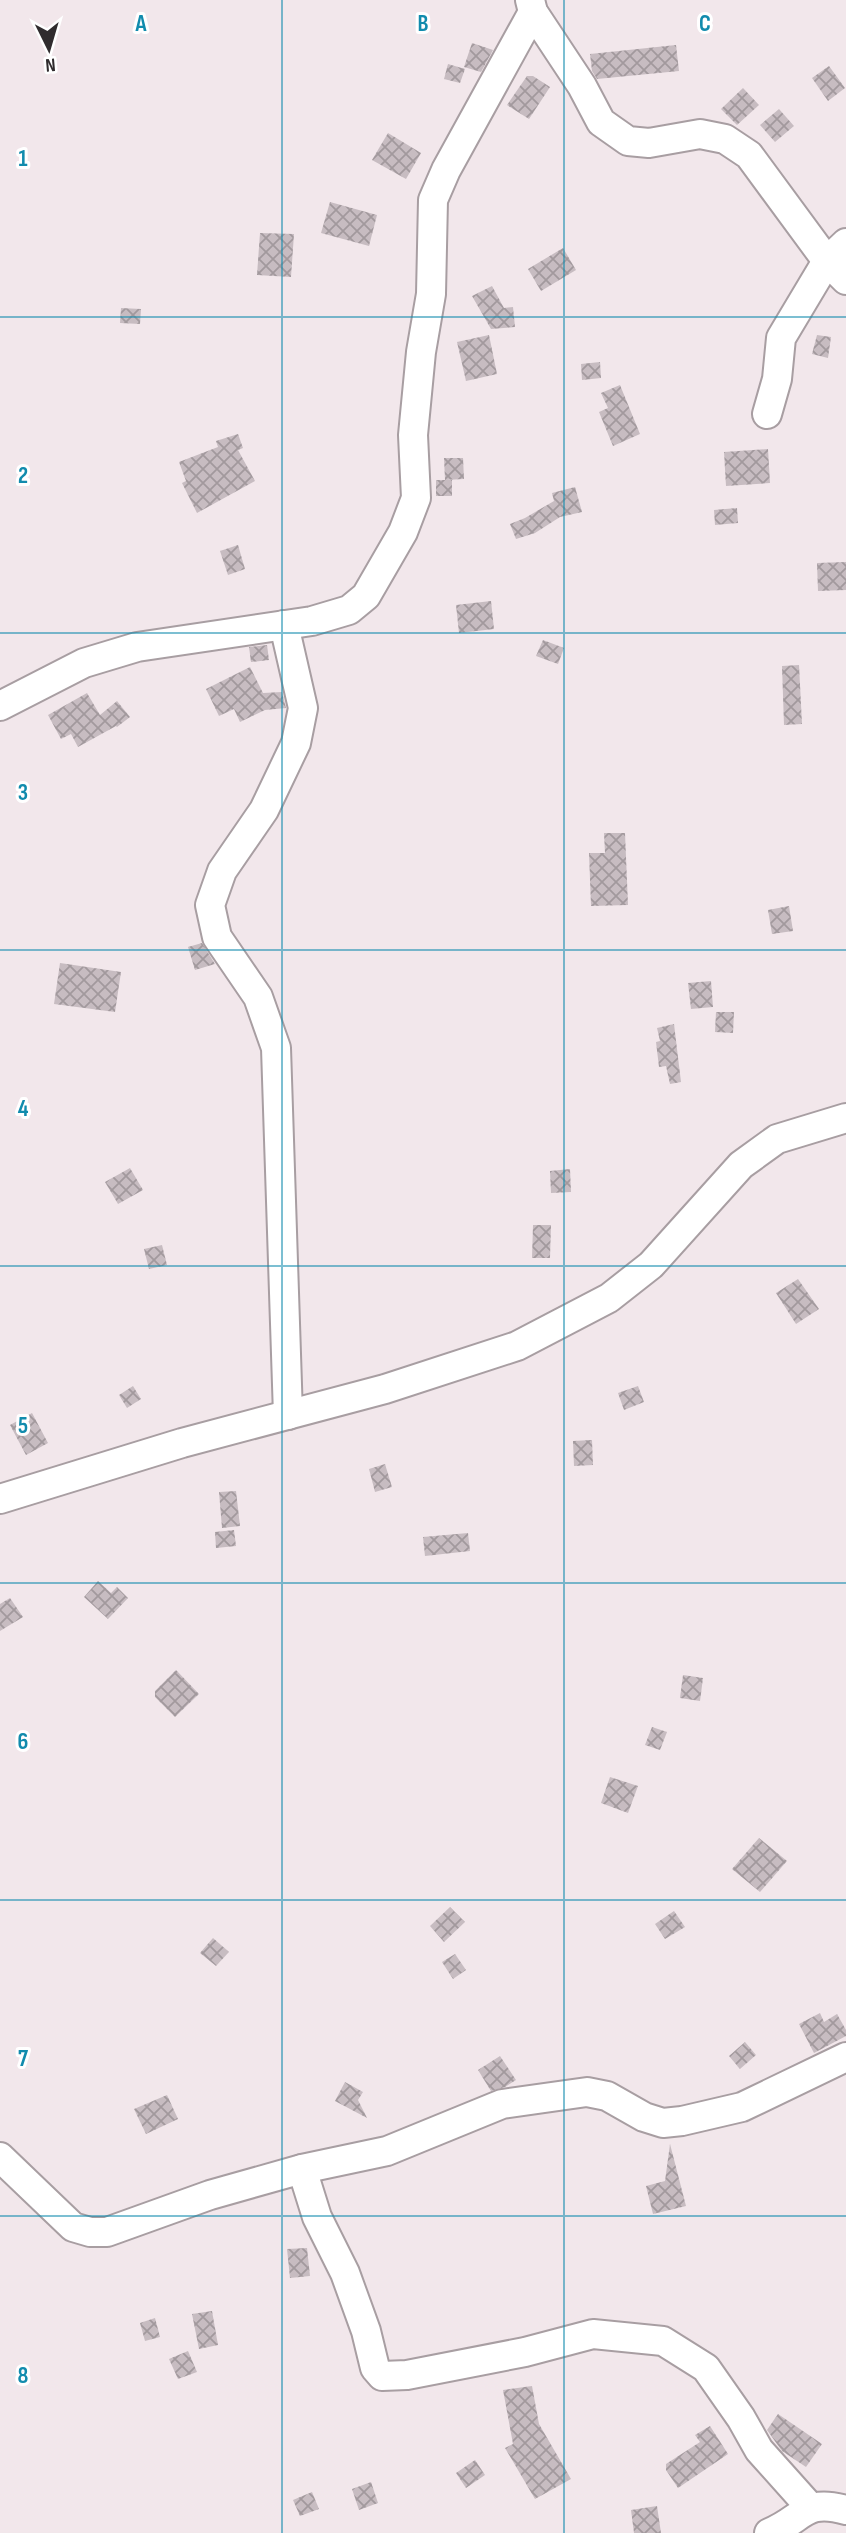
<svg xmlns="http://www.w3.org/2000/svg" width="846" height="2533" viewBox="0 0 846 2533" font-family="'Sofia Sans Condensed',sans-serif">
<defs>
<pattern id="building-cross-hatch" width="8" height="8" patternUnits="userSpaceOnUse" patternTransform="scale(1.75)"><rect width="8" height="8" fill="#c7bcc1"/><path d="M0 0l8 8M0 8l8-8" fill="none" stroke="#a2999d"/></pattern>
</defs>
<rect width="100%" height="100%" fill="#f2e7eb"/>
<g fill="url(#building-cross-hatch)">
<path d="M472,43L493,50L481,72L464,67Z"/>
<path d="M676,45L679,71L597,79L592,71L590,54Z"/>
<path d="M448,64L465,69L460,83L444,79Z"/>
<path d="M829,66L845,88L828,101L812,78Z"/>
<path d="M527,76H533L550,87L529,119L507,105Z"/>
<path d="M743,88L759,105L737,125L721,109Z"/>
<path d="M779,109L794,126L775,142L760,125Z"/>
<path d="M388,133L421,153L406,179L372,160Z"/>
<path d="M330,202L377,215L369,246L321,233Z"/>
<path d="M260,233L294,234L291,277L257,275Z"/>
<path d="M563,248L576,270L541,291L528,269Z"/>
<path d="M492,286L504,308L513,307L515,327L491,329L472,296Z"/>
<path d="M121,308L141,309L140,324L120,323Z"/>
<path d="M489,335L497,374L466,381L457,342Z"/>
<path d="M817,335L831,337L828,358L812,354Z"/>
<path d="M600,362L601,378L582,380L581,364Z"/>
<path d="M620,385L640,434L613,446L599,412L608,408L601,393Z"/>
<path d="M238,434L243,448L238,450L255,481L197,513L182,483L186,481L179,462L218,447L216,441Z"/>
<path d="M768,449L770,483L726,486L724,452Z"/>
<path d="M444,458H463L464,479L445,480Z"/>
<rect x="436" y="480" width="16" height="16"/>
<path d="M575,487L582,512L560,517L535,533L516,539L510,524L525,518L554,501L552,493Z"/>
<path d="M737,508L738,523L715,525L714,510Z"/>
<path d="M238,545L245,569L228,575L220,551Z"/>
<path d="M846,562V590L818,591L817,563Z"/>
<path d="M491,601L494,629L459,633L456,605Z"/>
<path d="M543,640L564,648L558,664L536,656Z"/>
<path d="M267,645L269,660L251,662L249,647Z"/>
<path d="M799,665L802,724L784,725L782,666Z"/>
<path d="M250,667L263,693L282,692L286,708L265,710L240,722L234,709L219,716L206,689Z"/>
<path d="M87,693L100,715L117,701L130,717L117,727L116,726L78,747L71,734L61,739L48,715Z"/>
<path d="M604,833H625L628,905L591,906L589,853H605Z"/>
<path d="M789,906L793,931L772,934L768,910Z"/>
<path d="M202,943L215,964L195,970L188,947Z"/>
<path d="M60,963L121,972L115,1012L54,1004Z"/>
<path d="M711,981L713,1007L691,1009L688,983Z"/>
<path d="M716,1012H734L733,1033L715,1032Z"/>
<path d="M674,1024L681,1082L670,1084L666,1066L659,1067L656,1042L660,1041L657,1028Z"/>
<path d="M130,1168L143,1190L118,1204L105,1182Z"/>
<path d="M570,1169L571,1192L551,1193L550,1171Z"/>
<path d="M533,1225H551L550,1258H532Z"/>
<path d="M162,1245L167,1265L149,1269L144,1249Z"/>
<path d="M798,1279L819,1309L796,1324L776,1293Z"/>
<path d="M133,1386L141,1399L127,1408L119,1395Z"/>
<path d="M638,1386L644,1402L624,1410L618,1393Z"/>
<path d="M32,1413L48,1443L26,1455L10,1425Z"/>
<path d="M592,1440L593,1465L574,1466L573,1441Z"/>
<path d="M385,1464L392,1487L375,1492L369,1469Z"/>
<path d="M236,1491L240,1526L222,1528L219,1492Z"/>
<path d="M234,1530L236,1546L216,1548L215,1532Z"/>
<path d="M468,1533L470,1551L425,1556L423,1537Z"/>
<path d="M98,1581L111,1593L117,1587L128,1598L108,1619L84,1597Z"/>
<path d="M10,1598L23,1617L0,1631V1604Z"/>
<path d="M176,1670L199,1694L175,1717L155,1697V1691Z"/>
<path d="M683,1675L703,1678L700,1701L680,1698Z"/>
<path d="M652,1727L667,1732L660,1750L645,1745Z"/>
<path d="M610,1777L638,1786L628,1813L601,1803Z"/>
<path d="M759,1838L787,1861L760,1892L732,1869Z"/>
<path d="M450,1907L465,1922L444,1942L430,1926Z"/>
<path d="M674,1911L685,1927L665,1939L655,1924Z"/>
<path d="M213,1938L229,1952L216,1966L200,1953Z"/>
<path d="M455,1954L466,1970L453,1979L442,1962Z"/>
<path d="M820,2013L824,2022L837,2014L846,2030V2036L814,2053L799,2024Z"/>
<path d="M745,2042L756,2055L740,2069L729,2056Z"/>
<path d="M500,2056L516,2080L505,2087L491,2091L478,2070Z"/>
<path d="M345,2082L363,2092L358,2100L367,2118L335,2101Z"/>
<path d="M167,2095L178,2119L146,2134L134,2109Z"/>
<path d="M670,2144L686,2206L653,2214L646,2186L665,2181Z"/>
<path d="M307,2248L310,2276L290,2278L287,2249Z"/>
<path d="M212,2311L218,2345L199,2349L192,2314Z"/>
<path d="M155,2318L160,2337L145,2341L140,2323Z"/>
<path d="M188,2351L197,2372L178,2379L169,2359Z"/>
<path d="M532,2386L539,2424L571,2479L535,2499L505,2448L513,2444L503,2390Z"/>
<path d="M778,2414L822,2444L806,2467L782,2451L767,2430Z"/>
<path d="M710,2426L728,2454L678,2488L666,2470V2464L700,2442L695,2435Z"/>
<path d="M475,2460L485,2475L466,2488L456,2473Z"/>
<path d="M371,2482L378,2503L359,2510L352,2489Z"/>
<path d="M312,2492L319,2509L300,2516L293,2500Z"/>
<path d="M657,2506L661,2533H634L631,2510Z"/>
</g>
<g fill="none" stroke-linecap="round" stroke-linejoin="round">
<defs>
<g id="minor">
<path d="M530,0L533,12L582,86L601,122L628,141L649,143L700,134L725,139L749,155L827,261L846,280"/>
<path d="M767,414L777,379L781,338L827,261L846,243"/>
<path d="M284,625L303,708L296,743L264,810L222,871L210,905L217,937L258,997L276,1048L288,1415"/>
<path d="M0,706L84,663L137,647L312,621L349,610L366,596L403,532L416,498L413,435L421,352L431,294L433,200L446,170L533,12"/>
<path d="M0,1499L182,1443L385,1389L517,1346L609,1298L651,1265L741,1165L777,1139L846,1118"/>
<path d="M0,2157L73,2227L90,2232H107L210,2195L302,2169L387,2151L502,2104L587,2092L607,2096L644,2117L663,2123L682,2121L742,2107L846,2057"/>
<path d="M302,2169L317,2217L345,2273L366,2331L375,2368L382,2376L407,2375L525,2352L593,2334L663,2341L706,2368L741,2418L759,2450L810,2507"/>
<path d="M769,2533C804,2519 803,2498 846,2510"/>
</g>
</defs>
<use href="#minor" stroke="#a89ea2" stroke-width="32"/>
<use href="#minor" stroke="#fff" stroke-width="28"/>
</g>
<path fill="none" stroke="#118bad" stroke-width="2" stroke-opacity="0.55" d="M282,0V2533M564,0V2533M0,317H846M0,633H846M0,950H846M0,1266H846M0,1583H846M0,1900H846M0,2216H846"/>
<g font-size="23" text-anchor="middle" font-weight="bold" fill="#118bad" stroke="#fff" stroke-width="6" stroke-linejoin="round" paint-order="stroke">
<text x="141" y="31">A</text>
<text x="423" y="31">B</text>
<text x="705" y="31">C</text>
<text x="23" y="166">1</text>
<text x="23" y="483">2</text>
<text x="23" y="800">3</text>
<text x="23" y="1116">4</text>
<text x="23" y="1433">5</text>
<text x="23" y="1749">6</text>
<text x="23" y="2066">7</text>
<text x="23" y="2383">8</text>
</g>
<g transform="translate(49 49) rotate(175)" stroke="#ffffff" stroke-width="5" paint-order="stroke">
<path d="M0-5L12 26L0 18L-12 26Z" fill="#302c2e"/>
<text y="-10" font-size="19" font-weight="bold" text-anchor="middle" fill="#302c2e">N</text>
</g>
</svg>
